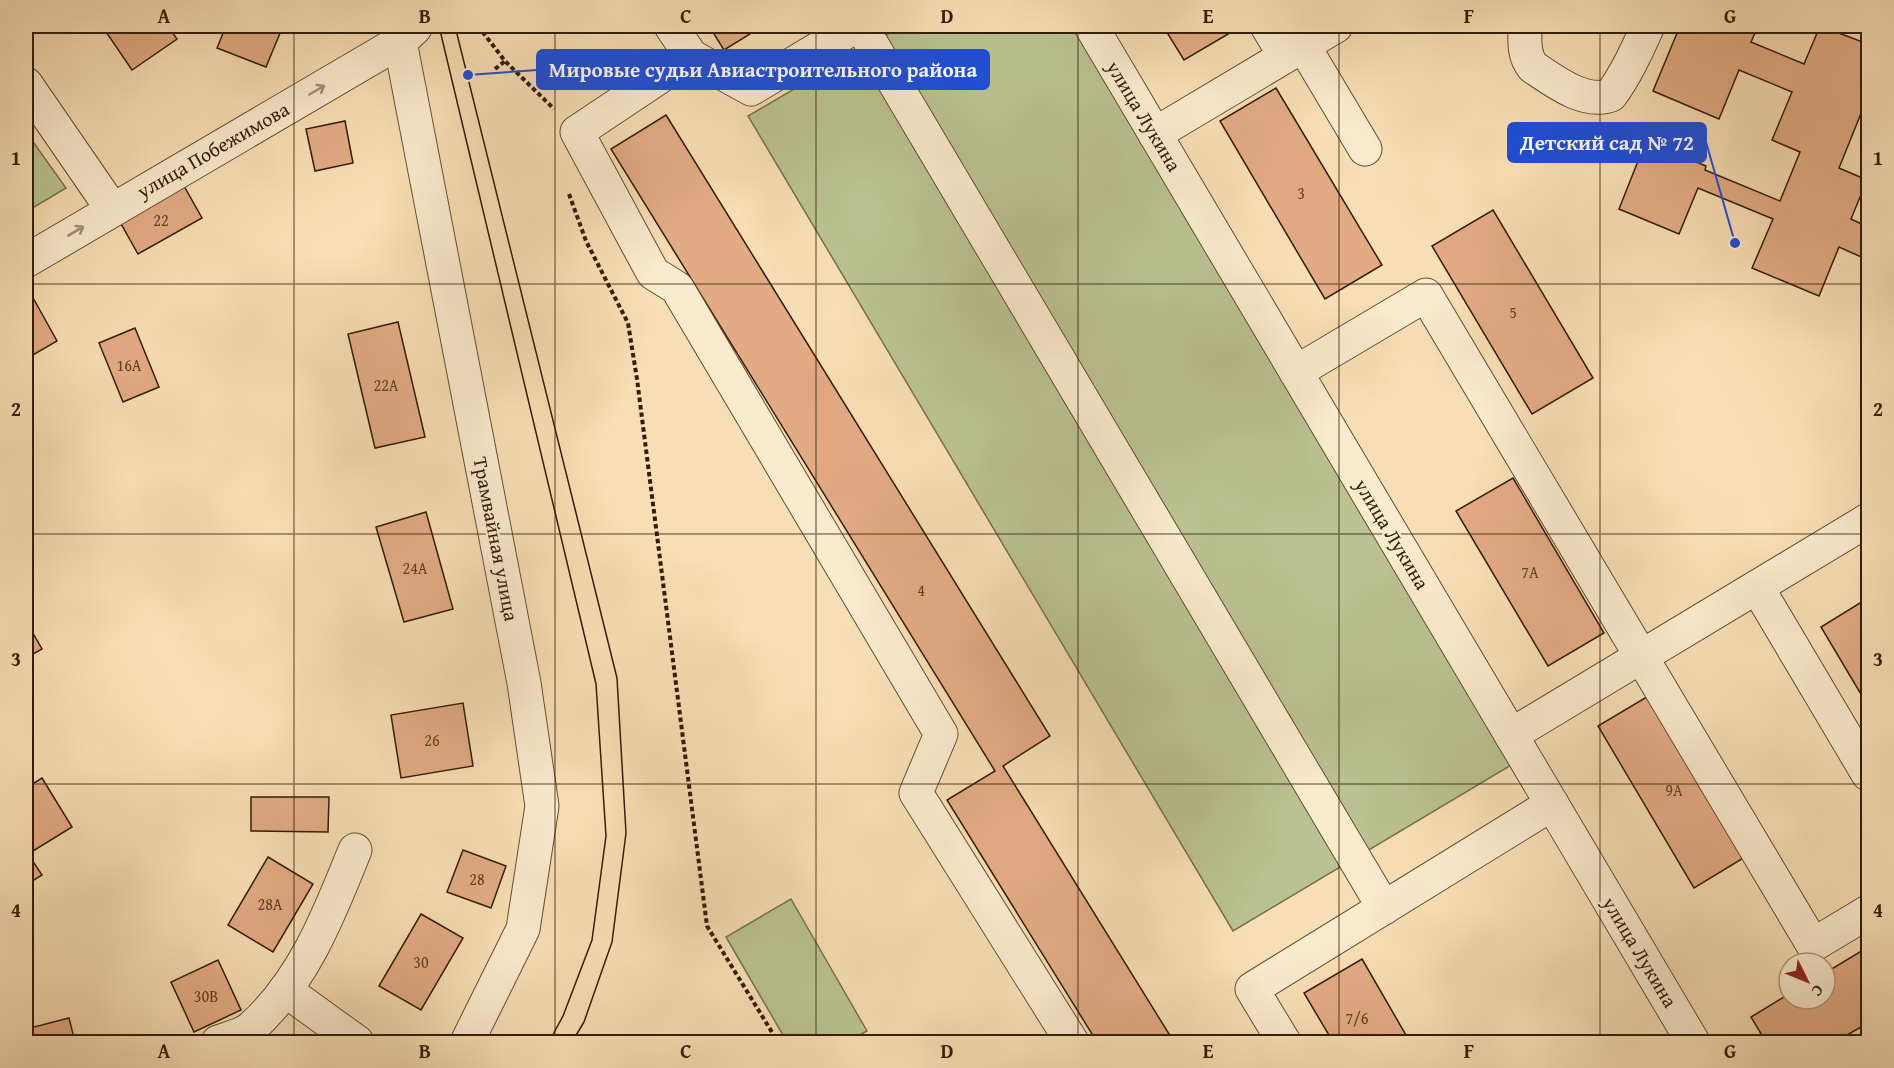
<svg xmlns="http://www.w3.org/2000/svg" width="1894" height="1068" viewBox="0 0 1894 1068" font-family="'Gentium Book Plus',serif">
<rect width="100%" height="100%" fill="#f8deb4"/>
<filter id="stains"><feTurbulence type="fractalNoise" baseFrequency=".00333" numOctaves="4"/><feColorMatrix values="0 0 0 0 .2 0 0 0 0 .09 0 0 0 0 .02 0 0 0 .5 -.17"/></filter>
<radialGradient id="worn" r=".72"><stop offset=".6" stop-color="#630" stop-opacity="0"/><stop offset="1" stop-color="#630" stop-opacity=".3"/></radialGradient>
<g fill="#b9c290" stroke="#75704c" stroke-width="1.5">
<path d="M901,26H1074L1513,764L1233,931L748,116Z"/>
<path d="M26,132L66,188L26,212Z"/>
<path d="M791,899L867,1031L847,1042H787L726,937Z"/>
</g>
<g fill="#e3ab84" stroke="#311d07" stroke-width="1.5">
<path d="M102,26H168L177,39L132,70Z"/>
<path d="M226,26H283L266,67L217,48Z"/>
<path d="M709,26H763L724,50Z"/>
<path d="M1163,26H1239L1240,27L1184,60Z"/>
<path d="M1680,26H1758L1751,42L1804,64L1820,26L1868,44V96L1839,168L1867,180L1851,219L1868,227V260L1839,247L1819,296L1752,268L1773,219L1698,188L1679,234L1619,209L1646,141L1706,166L1705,170L1780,201L1800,152L1772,140L1792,92L1739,70L1719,119L1653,91Z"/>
<path d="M1276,88L1382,265L1325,299L1220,121Z"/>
<path d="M666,115L1050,736L1003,766L1174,1042H1097L947,800L995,771L611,149Z"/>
<path d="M345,121L353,163L315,171L306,129Z"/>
<path d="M184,186L202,218L138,254L120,222Z"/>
<path d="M1493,210L1593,378L1532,414L1432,246Z"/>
<path d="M32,296L57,341L26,359V300Z"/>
<path d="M398,322L425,437L375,448L348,334Z"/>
<path d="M135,328L159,387L123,402L99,343Z"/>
<path d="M1513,478L1604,633L1548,666L1456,511Z"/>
<path d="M426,512L453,609L404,622L376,527Z"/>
<path d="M1868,598V706L1821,627Z"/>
<path d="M26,621L42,649L26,658Z"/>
<path d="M1655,692L1750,854L1694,888L1598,726Z"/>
<path d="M463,703L473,766L401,778L391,715Z"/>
<path d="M42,778L72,827L28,854L42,875L26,885V788Z"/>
<path d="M251,797H329L328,832L251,831Z"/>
<path d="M463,850L506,866L491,908L447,892Z"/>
<path d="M268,857L313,884L273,952L228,925Z"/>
<path d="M421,914L463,938L421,1010L379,986Z"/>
<path d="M1868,947V1023L1835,1042H1766L1751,1017L1789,994V999H1825V973Z"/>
<path d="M1362,959L1410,1042H1333L1304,993Z"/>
<path d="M218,960L241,1010L194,1032L171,982Z"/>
<path d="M69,1018L75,1042H26V1029Z"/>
</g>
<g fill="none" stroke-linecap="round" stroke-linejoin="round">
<defs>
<g id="minor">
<path d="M397,26L524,683L542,806L523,929L467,1042"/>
<path d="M671,26L691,56L577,132L653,273L677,288L941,734L916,793L1072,1042"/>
<path d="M861,26L1384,908"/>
<path d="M1091,26L1693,1042"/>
<path d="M1267,26L1285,56"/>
<path d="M1525,26C1525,40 1523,55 1533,67C1554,81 1585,105 1611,95C1627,73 1637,50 1648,26"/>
<path d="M1303,45L1365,149"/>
<path d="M691,56L751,89L856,26"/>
<path d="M26,84L112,209"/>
<path d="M1155,134L1336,26"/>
<path d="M26,261L401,41L415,28"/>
<path d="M1296,372L1426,295L1813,945L1868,912"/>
<path d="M1757,587L1868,774"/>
<path d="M1511,735L1868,520"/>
<path d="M285,990L357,1042"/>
<path d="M218,1042C228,1038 243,1035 251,1028C304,981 330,912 355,850"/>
<path d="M1284,1042L1252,989L1552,804"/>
</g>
</defs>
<use href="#minor" stroke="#634d32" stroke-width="35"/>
<g stroke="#311d07" stroke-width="4" stroke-dasharray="4.5 3" stroke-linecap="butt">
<path d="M478,26L505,61L554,109"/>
<path d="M495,69L505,61"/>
<path d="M569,194L586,241L628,323L637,379L707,926L778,1042"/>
</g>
<use href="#minor" stroke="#faeace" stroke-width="33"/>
<g stroke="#311d07" stroke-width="1.5">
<path d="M439,26L596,684L606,836L592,940L563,1016L549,1042"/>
<path d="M455,26L617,678L626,833L612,942L584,1022L572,1042"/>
</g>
</g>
<defs><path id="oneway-shaft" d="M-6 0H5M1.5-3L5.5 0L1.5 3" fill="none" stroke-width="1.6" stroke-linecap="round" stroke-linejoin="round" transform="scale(1.5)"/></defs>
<g stroke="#a08e74">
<use href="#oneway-shaft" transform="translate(317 90) rotate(-30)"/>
<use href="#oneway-shaft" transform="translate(76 231) rotate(-31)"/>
</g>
<path fill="none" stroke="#311d07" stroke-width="1.5" stroke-opacity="0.55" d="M294,26V1042M555,26V1042M816,26V1042M1078,26V1042M1339,26V1042M1600,26V1042M26,284H1868M26,534H1868M26,784H1868"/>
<g text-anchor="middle" stroke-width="4.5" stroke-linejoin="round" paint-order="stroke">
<g font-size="16" fill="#5e4026">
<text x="1301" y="199">3</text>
<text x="161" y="226">22</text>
<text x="1513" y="318">5</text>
<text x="129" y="371">16А</text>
<text x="386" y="391">22А</text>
<text x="415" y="574">24А</text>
<text x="1530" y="578">7А</text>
<text x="921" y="596">4</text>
<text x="432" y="746">26</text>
<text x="1674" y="796">9А</text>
<text x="477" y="885">28</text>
<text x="270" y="910">28А</text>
<text x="421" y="968">30</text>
<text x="206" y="1002">30В</text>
<text x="1357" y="1024">7/6</text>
</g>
<g font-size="20" fill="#311d07" stroke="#faeace">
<text transform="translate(1144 116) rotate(59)" y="7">улица Лукина</text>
<text transform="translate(213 150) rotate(-30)" y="7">улица Побежимова</text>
<text transform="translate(1392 534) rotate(59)" y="7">улица Лукина</text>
<text transform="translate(496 539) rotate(79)" y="7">Трамвайная улица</text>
<text transform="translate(1640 952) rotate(59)" y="7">улица Лукина</text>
</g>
</g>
<path fill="none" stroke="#1d4ed8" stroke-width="2" d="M468 75L537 70M1735 243L1706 142"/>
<g fill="#1d4ed8" stroke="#faeace" stroke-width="2">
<circle cx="468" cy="75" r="6"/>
<circle cx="1735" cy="243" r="6"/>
</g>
<g fill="#1d4ed8" stroke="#1d4ed8" stroke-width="2">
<rect x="537" y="50" width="452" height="39" rx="6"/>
<rect x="1508" y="123" width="198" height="39" rx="6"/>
</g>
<g font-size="21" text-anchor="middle" font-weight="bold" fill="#fff">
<text x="763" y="77">Мировые судьи Авиастроительного района</text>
<text x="1607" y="150">Детский сад № 72</text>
</g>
<rect width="1894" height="1068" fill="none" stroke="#f8deb4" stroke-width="66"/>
<g transform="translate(1807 981) rotate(133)"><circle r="28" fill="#faeace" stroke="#aa987e" stroke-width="1.5"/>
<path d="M0-4.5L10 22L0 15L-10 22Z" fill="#8f2418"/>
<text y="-9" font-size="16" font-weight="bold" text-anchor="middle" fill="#311d07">С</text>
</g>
<rect x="33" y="33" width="1828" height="1002" fill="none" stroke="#311d07" stroke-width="2"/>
<g font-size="20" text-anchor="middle" font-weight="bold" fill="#311d07">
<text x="164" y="23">A</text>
<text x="425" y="23">B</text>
<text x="686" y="23">C</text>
<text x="947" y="23">D</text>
<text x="1208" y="23">E</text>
<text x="1469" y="23">F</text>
<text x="1730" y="23">G</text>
<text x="16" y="165">1</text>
<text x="1878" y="165">1</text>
<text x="16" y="416">2</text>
<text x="1878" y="416">2</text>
<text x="16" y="666">3</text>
<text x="1878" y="666">3</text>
<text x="16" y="917">4</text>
<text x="1878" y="917">4</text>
<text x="164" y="1058">A</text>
<text x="425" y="1058">B</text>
<text x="686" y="1058">C</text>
<text x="947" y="1058">D</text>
<text x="1208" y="1058">E</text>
<text x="1469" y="1058">F</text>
<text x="1730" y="1058">G</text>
</g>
<rect width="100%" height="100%" filter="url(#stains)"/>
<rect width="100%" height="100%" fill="url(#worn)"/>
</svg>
